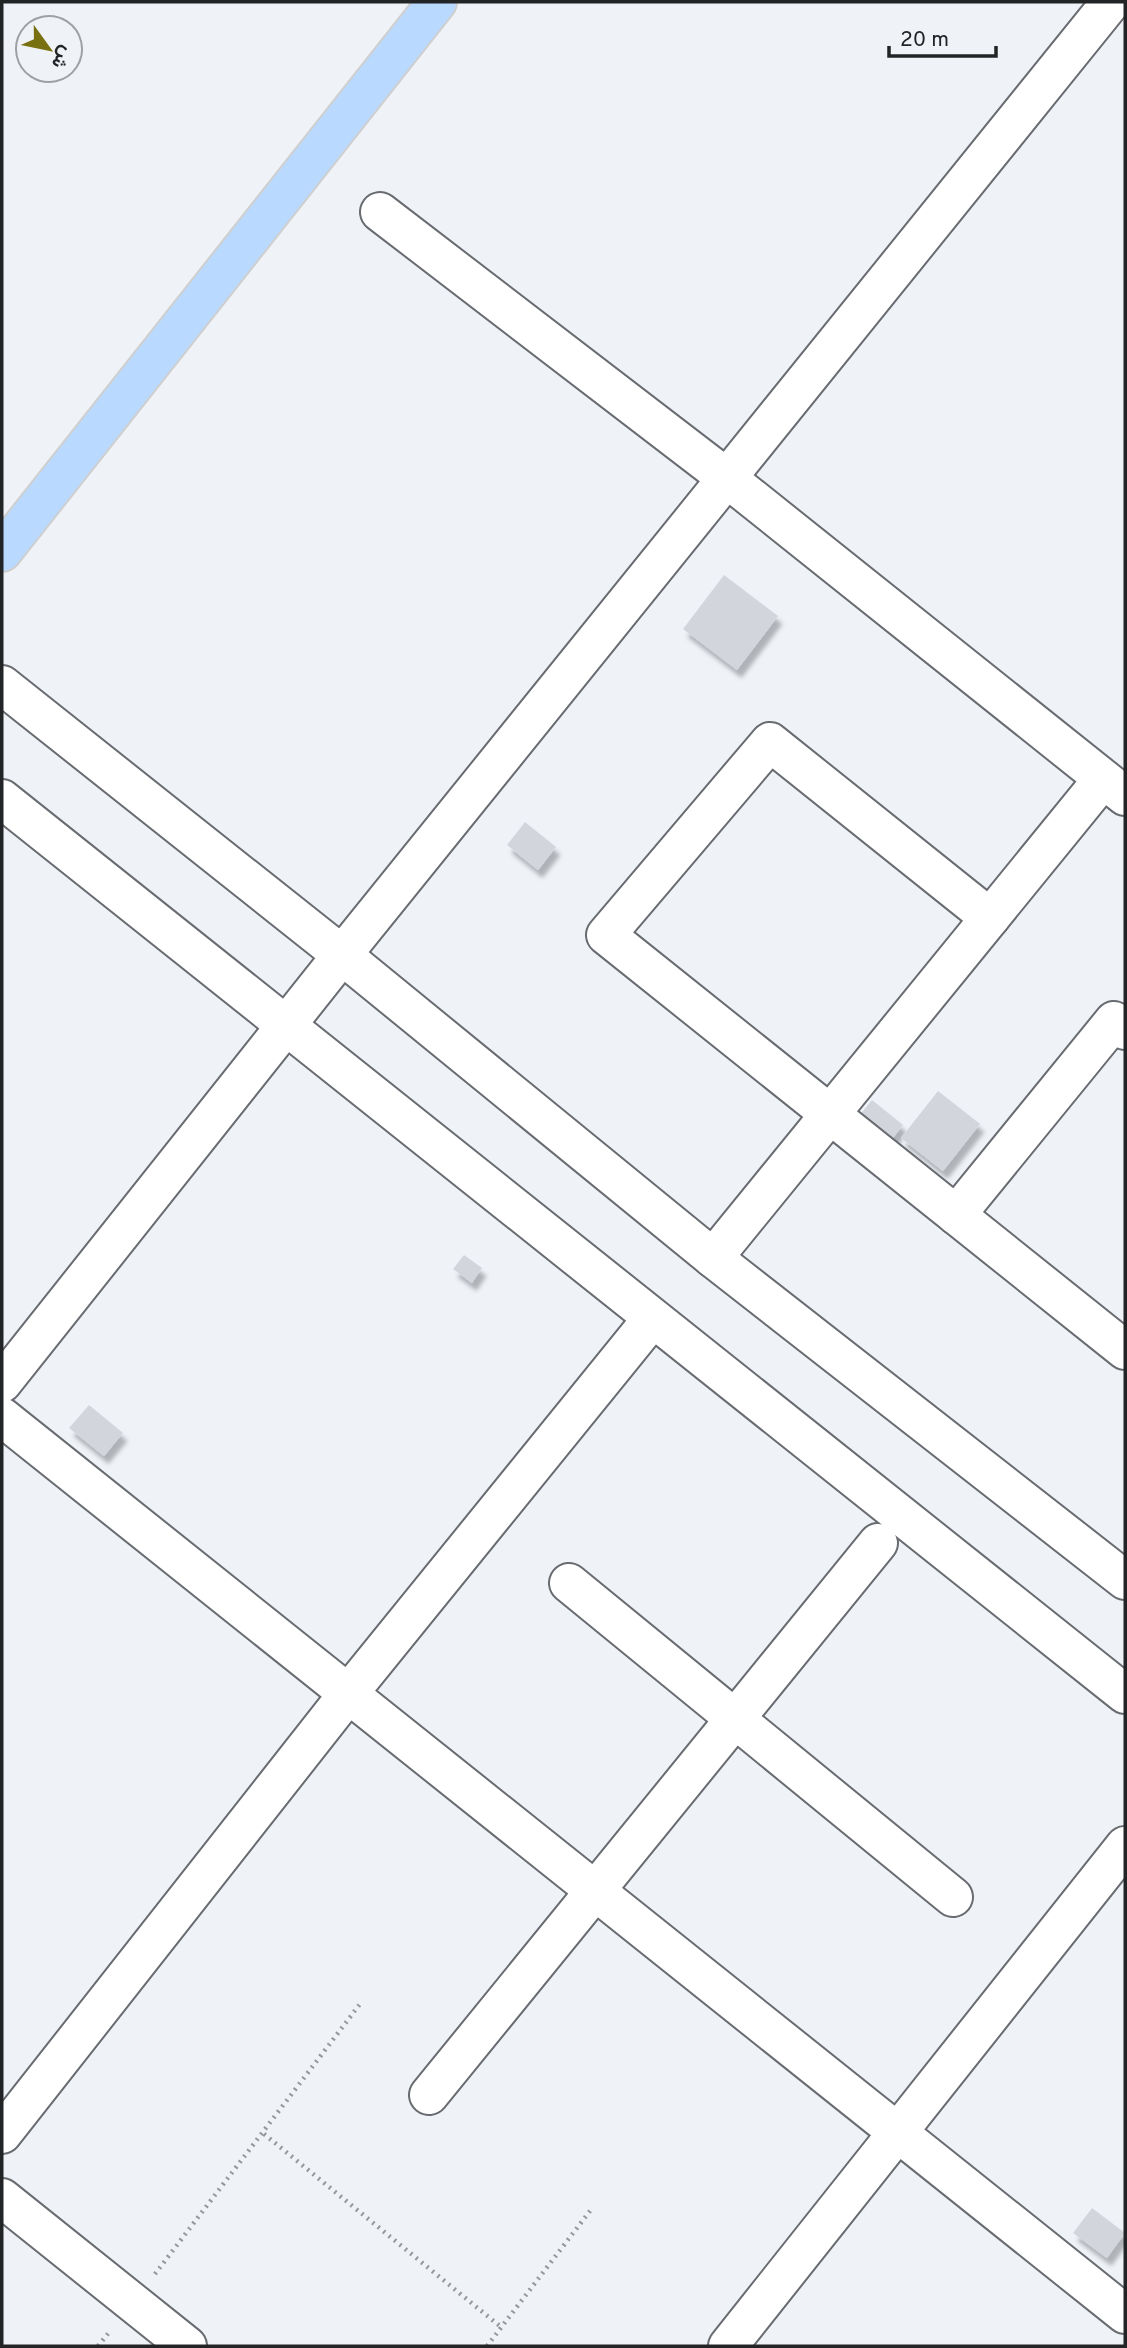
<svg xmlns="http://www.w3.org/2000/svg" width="1127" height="2348" viewBox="0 0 1127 2348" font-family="Overpass,Vazirmatn,sans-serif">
<defs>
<filter id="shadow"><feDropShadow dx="4.5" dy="8" stdDeviation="2" flood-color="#0004"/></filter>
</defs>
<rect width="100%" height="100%" fill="#eff3f8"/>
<g fill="#d2d6dc" filter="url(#shadow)">
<path d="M724,575L778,616L737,670L683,629Z"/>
<path d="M525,822L556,847L538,870L507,845Z"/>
<path d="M938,1091L980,1124L943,1171L901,1138Z"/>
<path d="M872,1100L903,1125L886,1147L854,1122Z"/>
<path d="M464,1255L482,1268L472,1283L453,1269Z"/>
<path d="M89,1405L123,1433L104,1456L69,1428Z"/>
<path d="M1092,2208L1125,2233L1107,2258L1073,2233Z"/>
</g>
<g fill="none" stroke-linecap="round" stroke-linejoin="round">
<defs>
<g id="street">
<path d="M380,212L728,479L1125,796"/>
<path d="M2,685L342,955L713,1258L1125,1580"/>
<path d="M2,799L1125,1694"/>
<path d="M990,918L770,742L606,935L1125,1350"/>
<path d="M956,1215L1114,1021L1125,1030"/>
<path d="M713,1258L1103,779"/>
<path d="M2,1383L342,955L1111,2"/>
<path d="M2,1417L1125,2314"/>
<path d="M569,1583L953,1897"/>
<path d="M429,2095L878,1543"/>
<path d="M2,2134L348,1694L652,1319"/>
<path d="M2,2198L187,2346"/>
<path d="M728,2346L1125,1846"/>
</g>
<path id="highway" d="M2,552L437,2"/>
</defs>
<use href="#street" stroke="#686b70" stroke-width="42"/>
<use href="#highway" stroke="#cfcfcf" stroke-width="42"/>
<g stroke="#95989b" stroke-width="4.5" stroke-dasharray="2 5" stroke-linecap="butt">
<path d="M264,2134L501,2327"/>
<path d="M155,2274L360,2004"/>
<path d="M98,2346L111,2330"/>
<path d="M487,2346L593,2207"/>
</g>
<use href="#street" stroke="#fff" stroke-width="38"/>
<use href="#highway" stroke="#b9d9ff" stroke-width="38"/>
</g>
<rect width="1127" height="2348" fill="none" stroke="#232426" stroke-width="7"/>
<g transform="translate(49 49) rotate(123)"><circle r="33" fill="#eff3f8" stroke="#9da0a4" stroke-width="2"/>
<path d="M0-5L12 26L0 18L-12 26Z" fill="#797111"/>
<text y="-10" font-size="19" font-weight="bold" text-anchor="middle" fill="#232426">ش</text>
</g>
<path d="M889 46v10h107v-10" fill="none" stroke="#232426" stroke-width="3.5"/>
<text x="900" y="46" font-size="21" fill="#232426" stroke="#eff3f8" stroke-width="5" paint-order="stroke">20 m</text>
</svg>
